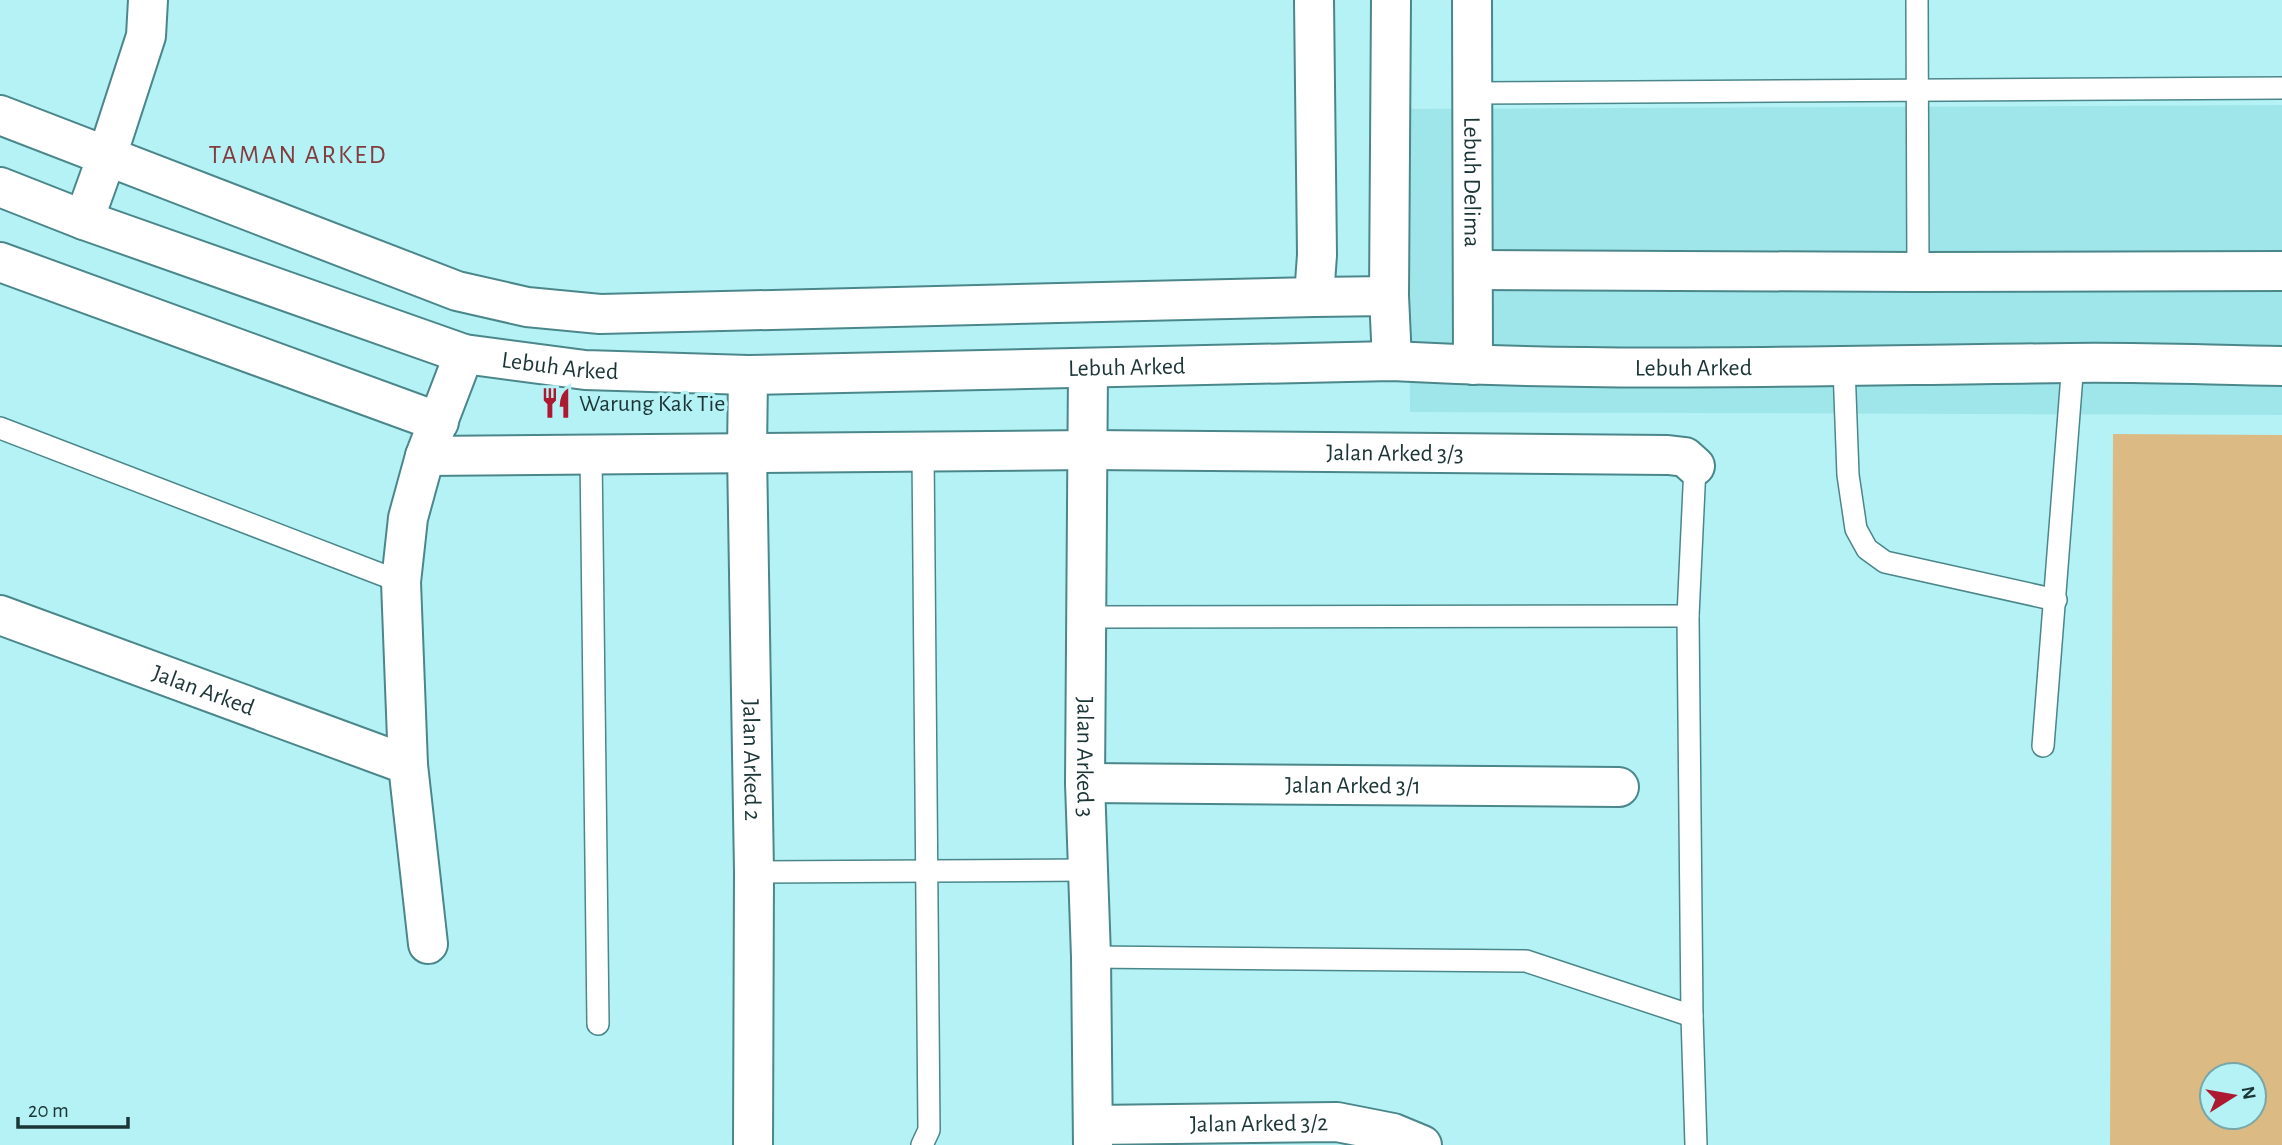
<svg xmlns="http://www.w3.org/2000/svg" width="2282" height="1145" viewBox="0 0 2282 1145" font-family="'Alegreya Sans',sans-serif">
<rect width="100%" height="100%" fill="#b5f2f5"/>
<path fill="#9fe6ea" d="M2282,105V415L1410,412L1408,109Z"/>
<path fill="#dcba83" fill-rule="evenodd" d="M2113,434L2282,435V1145H2110ZM2212,1075H2254V1117H2212Z"/>
<g fill="none" stroke-linecap="round" stroke-linejoin="round">
<defs>
<g id="service">
<path d="M1917,0L1918,272"/>
<path d="M1471,93L2282,88"/>
<path d="M1844,367L1848,475L1856,529L1867,549L1885,562L2056,600"/>
<path d="M0,428L401,582"/>
<path d="M591,454L598,1024"/>
<path d="M1695,466L1688,616L1692,1016L1696,1145"/>
<path d="M1087,617L1688,616"/>
<path d="M2043,746L2073,362"/>
<path d="M754,872L1088,870"/>
<path d="M1091,957L1526,961L1692,1016"/>
<path d="M922,1145L929,1130L923,451"/>
</g>
<g id="minor">
<path d="M1391,0L1389,296L1392,361"/>
<path id="s1" d="M1472,0L1473,365"/>
<path d="M0,115L457,291L527,307L600,314L1314,297L1317,255L1314,0"/>
<path id="s2" d="M0,187L84,220L464,354L585,370L748,375L1392,361C1618,373 1844,365 2070,363C2141,362 2211,365 2282,366"/>
<path d="M84,220L107,156L146,36L148,0"/>
<path d="M0,262L439,422"/>
<path d="M1473,270L1918,272L2282,271"/>
<path d="M1314,297L1389,296"/>
<path id="s3" d="M1088,369L1085,783L1091,957L1093,1145"/>
<path id="s4" d="M748,375L747,453L754,872L753,1145"/>
<path id="s5" d="M425,456L1089,450L1668,455L1685,457L1695,466"/>
<path id="s6" d="M0,615L408,765"/>
<path id="s7" d="M1085,783L1619,787"/>
<path d="M428,944L408,765L401,582L408,518L425,456L464,354"/>
<path id="s8" d="M1093,1125L1337,1122L1393,1133L1422,1145"/>
</g>
</defs>
<use href="#service" stroke="#4b878a" stroke-width="24"/>
<use href="#minor" stroke="#4b878a" stroke-width="42"/>
<use href="#service" stroke="#fff" stroke-width="21"/>
<use href="#minor" stroke="#fff" stroke-width="38"/>
</g>
<defs>
<symbol id="restaurant-bare" viewBox="-9 -9 18 18"><path d="M-5-6h1v4h1v-4h1v4h1v-4h1v5L-1.5 .5V6h-2V.5L-5-1ZM5-6V6H3V1.5H1.5Q1.5-4 5-6Z" fill="#ad1931" stroke="#b5f2f5" stroke-width="2.5" paint-order="stroke"/></symbol>
</defs>
<g fill-rule="evenodd">
<use href="#restaurant-bare" x="534" y="381" width="44" height="44"/>
</g>
<g text-anchor="middle" stroke-width="7" stroke-linejoin="round" paint-order="stroke">
<g font-size="24" fill="#1c3536" stroke="#b5f2f5">
<text dy="8" stroke="none"><textPath href="#s1" startOffset="182">Lebuh Delima</textPath></text>
<text dy="8" stroke="none"><textPath href="#s2" startOffset="590">Lebuh Arked</textPath></text>
<text dy="8" stroke="none"><textPath href="#s2" startOffset="1724">Lebuh Arked</textPath></text>
<text dy="8" stroke="none"><textPath href="#s2" startOffset="1157">Lebuh Arked</textPath></text>
<text dy="8" stroke="none"><textPath href="#s5" startOffset="970">Jalan Arked 3/3</textPath></text>
<text dy="8" stroke="none"><textPath href="#s6" startOffset="217">Jalan Arked</textPath></text>
<text dy="8" stroke="none"><textPath href="#s3" startOffset="388">Jalan Arked 3</textPath></text>
<text dy="8" stroke="none"><textPath href="#s4" startOffset="385">Jalan Arked 2</textPath></text>
<text dy="8" stroke="none"><textPath href="#s7" startOffset="268">Jalan Arked 3/1</textPath></text>
<text dy="8" stroke="none"><textPath href="#s8" startOffset="166">Jalan Arked 3/2</textPath></text>
</g>
<g font-size="24" fill="#1c3536" stroke="#b5f2f5" text-anchor="start">
<text x="579" y="411">Warung Kak Tie</text>
</g>
<g font-size="26" letter-spacing="2" fill="#843b3e" stroke="#b5f2f5">
<text x="298" y="163">TAMAN ARKED</text>
</g>
</g>
<g transform="translate(2233 1096) rotate(79)"><circle r="33" fill="#b5f2f5" stroke="#78a6a9" stroke-width="2"/>
<path d="M0-5L12 26L0 18L-12 26Z" fill="#ad1931"/>
<text y="-10" font-size="19" font-weight="bold" text-anchor="middle" fill="#1c3536">N</text>
</g>
<path d="M18 1117v10h110v-10" fill="none" stroke="#1c3536" stroke-width="3.5"/>
<text x="28" y="1117" font-size="21" fill="#1c3536" stroke="#b5f2f5" stroke-width="5" paint-order="stroke">20 m</text>
</svg>
